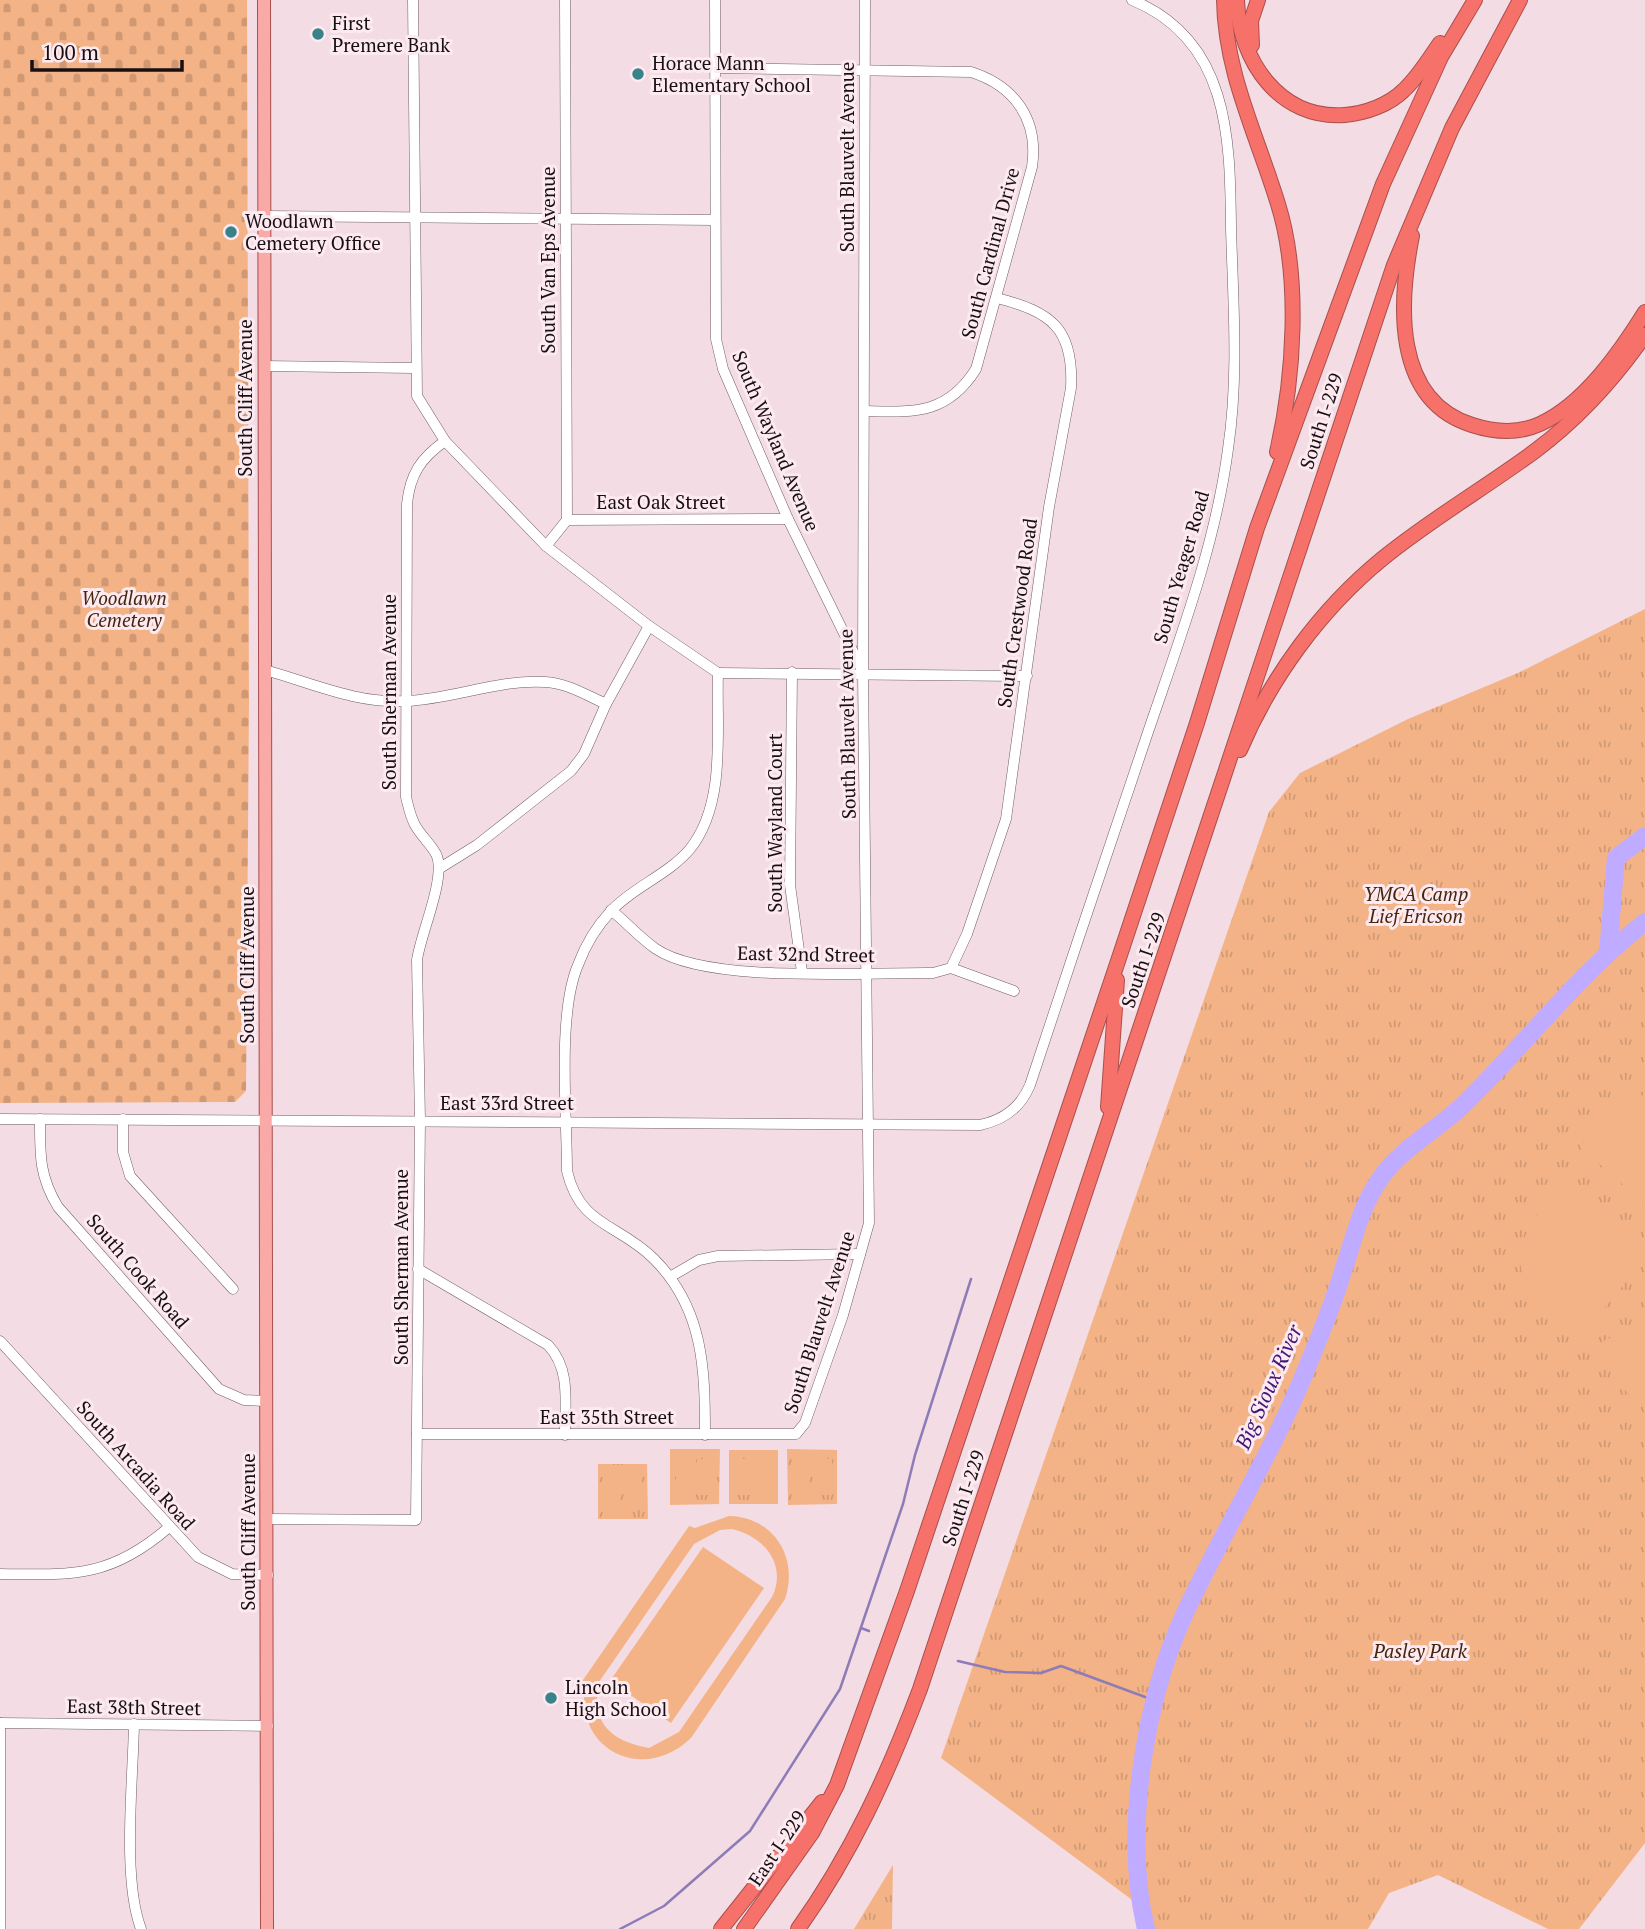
<svg xmlns="http://www.w3.org/2000/svg" width="1645" height="1929" viewBox="0 0 1645 1929" font-family="'PT Serif',serif">
<defs>
<pattern id="cemetery-stones" width="16" height="16" patternUnits="userSpaceOnUse" patternTransform="scale(1.75)"><rect width="16" height="16" fill="#f4b387"/><path d="M2 7V4a2 2 0 0 1 4 0v3zM10 15v-3a2 2 0 0 1 4 0v3z" fill="#d09974"/></pattern>
<pattern id="park-tufts" width="24" height="20" patternUnits="userSpaceOnUse" patternTransform="scale(1.75)"><rect width="24" height="20" fill="#f4b387"/><path d="M3 7l-1-3M5 7V3M7 7l1-3M15 17l-1-3M17 17v-4M19 17l1-3" fill="none" stroke="#d09974"/></pattern>
</defs>
<rect width="100%" height="100%" fill="#f3dce4"/>
<path fill="url(#cemetery-stones)" d="M0,0H247L249,703L246,1091L235,1102L0,1103Z"/>
<g fill="url(#park-tufts)">
<path d="M1645,609V1843L1579,1929H1548L1438,1875L1389,1893L1368,1929H1146L1143,1908L941,1758L1269,812L1300,773L1408,719L1520,672Z"/>
<path d="M670,1449H720L719,1504L670,1505Z"/>
<path d="M787,1449L837,1450V1504L788,1505Z"/>
<rect x="729" y="1450" width="49" height="54"/>
<path d="M598,1464H647L648,1519H598Z"/>
<path d="M893,1865L892,1929H854Z"/>
</g>
<g fill="#f4b387" fill-rule="evenodd">
<path d="M1645,1094V1204L1580,1147L1610,1113Z"/>
<path d="M1566,1178L1645,1250V1260L1575,1341C1505,1276 1502,1250 1566,1178Z"/>
<path d="M1645,1320V1407C1621,1394 1612,1367 1600,1343Z"/>
<rect x="676" y="1459" width="16" height="36"/>
<rect x="697" y="1459" width="17" height="36"/>
<rect x="735" y="1459" width="16" height="36"/>
<path d="M756,1459H772L773,1495H756Z"/>
<path d="M793,1459H809L810,1494H793Z"/>
<rect x="815" y="1459" width="17" height="36"/>
<rect x="604" y="1473" width="16" height="36"/>
<path d="M625,1473H642V1509H626Z"/>
<path d="M729,1516C774,1517 799,1558 785,1599L691,1738C645,1783 575,1752 585,1686L581,1683L689,1526L695,1528ZM732,1529C763,1536 788,1564 772,1597L679,1732L649,1748C611,1741 590,1723 599,1682L694,1544L720,1530Z"/>
<path d="M703,1547L764,1588L671,1723L610,1681Z"/>
</g>
<g fill="none" stroke-linecap="round" stroke-linejoin="round">
<g stroke="#8d7cb8" stroke-width="2.5">
<path d="M861,1628L869,1631"/>
<path d="M958,1661L1005,1672L1041,1673L1061,1666L1156,1701"/>
<path d="M620,1929L664,1906L750,1831L840,1689L903,1504L915,1455L971,1279"/>
</g>
<g stroke="#bfabff" stroke-width="18">
<path d="M1608,952L1616,858L1645,836"/>
<path d="M1146,1929C1123,1833 1144,1702 1185,1613C1223,1531 1272,1454 1306,1370C1319,1338 1333,1305 1343,1271C1354,1239 1360,1208 1380,1179C1400,1149 1437,1130 1463,1105C1525,1045 1577,975 1645,922"/>
</g>
<defs>
<g id="minor">
<path d="M413,0L417,396L445,441L546,546L649,626L718,673"/>
<path d="M565,0L567,520"/>
<path d="M715,0L716,339L723,369L788,519L861,668"/>
<path d="M716,68L971,72C1015,86 1039,120 1032,167L976,369C947,415 914,412 865,411"/>
<path d="M264,216L715,220"/>
<path d="M264,366L414,368"/>
<path d="M546,546L567,520L788,519"/>
<path d="M265,670C312,683 357,704 406,701C453,699 499,679 545,682C567,683 586,695 606,704"/>
<path d="M792,672L790,885L802,972"/>
<path d="M718,673L1027,676"/>
<path d="M440,868L477,845L571,771L584,754L606,704L649,626"/>
<path d="M611,910C626,922 640,938 656,949C708,984 866,972 933,973L951,968L1014,991"/>
<path d="M951,968L967,934L1006,819L1049,507L1071,388C1074,328 1051,312 997,298"/>
<path d="M0,1119L980,1125C1004,1120 1021,1107 1030,1085C1068,969 1107,854 1146,738C1178,643 1215,548 1228,449C1239,376 1233,301 1231,228C1230,140 1230,40 1132,0"/>
<path d="M40,1119C40,1154 39,1176 58,1207L219,1389L244,1400L267,1401"/>
<path d="M123,1119V1152L130,1176L233,1289"/>
<path d="M418,1269L548,1345C571,1369 565,1403 565,1435"/>
<path d="M670,1277L699,1260L718,1256L860,1254"/>
<path d="M0,1341L198,1557L232,1574L268,1575"/>
<path d="M417,1434H796L805,1423L843,1315L869,1223L863,672L865,0"/>
<path d="M705,1435C705,1370 704,1309 654,1259C618,1223 580,1227 567,1171C567,1115 557,1014 578,965C585,946 597,926 611,911C633,887 668,875 690,849C727,803 716,728 718,673"/>
<path d="M267,1519L416,1520L420,1120L417,960C421,932 447,876 436,854C430,843 419,834 414,823C410,815 408,805 406,797L407,504C410,474 421,458 445,441"/>
<path d="M0,1574C72,1575 110,1578 168,1528"/>
<path d="M0,1723L268,1726"/>
<path d="M0,1723V1929"/>
<path d="M134,1724C133,1781 122,1878 141,1929"/>
</g>
<path id="major" d="M264,0L267,1929"/>
<g id="highway">
<path d="M1224,0C1225,73 1257,135 1278,204C1301,278 1294,378 1277,452"/>
<path d="M1237,0C1239,61 1280,120 1345,115C1366,113 1389,105 1404,90C1418,77 1429,59 1440,43"/>
<path d="M1252,45L1251,21L1258,0"/>
<path d="M1412,236C1399,301 1392,400 1472,425C1494,432 1518,434 1540,424C1584,404 1620,352 1645,312"/>
<path d="M1240,750C1271,677 1321,609 1382,559C1431,519 1485,488 1535,451C1578,419 1615,378 1645,335"/>
<path d="M1108,1107L1117,980"/>
<path d="M721,1929L822,1802"/>
<path d="M744,1929L812,1833L837,1785L907,1591L1119,958L1197,723L1257,528L1383,184L1441,57L1475,0"/>
<path d="M798,1929C851,1855 888,1774 920,1689L1394,265L1452,128L1520,0"/>
</g>
</defs>
<use href="#minor" stroke="#715d65" stroke-width="11"/>
<use href="#major" stroke="#a94f4c" stroke-width="14"/>
<use href="#highway" stroke="#a94f4c" stroke-width="16"/>
<use href="#minor" stroke="#fff" stroke-width="10"/>
<use href="#major" stroke="#faaaa6" stroke-width="12"/>
<use href="#highway" stroke="#f7716b" stroke-width="14"/>
</g>
<g fill="#3a8289" stroke="#fdeaf1" stroke-width="2.5">
<circle cx="318" cy="34" r="7"/>
<circle cx="638" cy="74" r="7"/>
<circle cx="231" cy="232" r="7"/>
<circle cx="551" cy="1698" r="7"/>
</g>
<g text-anchor="middle" stroke-width="6" stroke-linejoin="round" paint-order="stroke">
<g font-size="19" fill="#170f12" stroke="#fdeaf1" text-anchor="start">
<text x="332" y="30">First<tspan x="332" dy="22">Premere Bank</tspan></text>
<text x="652" y="70">Horace Mann<tspan x="652" dy="22">Elementary School</tspan></text>
<text x="245" y="228">Woodlawn<tspan x="245" dy="22">Cemetery Office</tspan></text>
<text x="565" y="1694">Lincoln<tspan x="565" dy="22">High School</tspan></text>
</g>
<g font-size="19" fill="#170f12" stroke="#fdeaf1">
<text transform="translate(847 157) rotate(-90)" y="7">South Blauvelt Avenue</text>
<text transform="translate(990 253) rotate(-75)" y="7">South Cardinal Drive</text>
<text transform="translate(548 260) rotate(-90)" y="7">South Van Eps Avenue</text>
<text transform="translate(245 398) rotate(-90)" y="7">South Cliff Avenue</text>
<text transform="translate(1321 421) rotate(-72)" y="7">South I-229</text>
<text transform="translate(776 441) rotate(67)" y="7">South Wayland Avenue</text>
<text x="661" y="509">East Oak Street</text>
<text transform="translate(1181 567) rotate(-74)" y="7">South Yeager Road</text>
<text transform="translate(1017 613) rotate(-82)" y="7">South Crestwood Road</text>
<text transform="translate(389 692) rotate(-90)" y="7">South Sherman Avenue</text>
<text transform="translate(847 724) rotate(-91)" y="7">South Blauvelt Avenue</text>
<text transform="translate(775 823) rotate(-90)" y="7">South Wayland Court</text>
<text transform="translate(806 954) rotate(1)" y="7">East 32nd Street</text>
<text transform="translate(1143 960) rotate(-71)" y="7">South I-229</text>
<text transform="translate(247 965) rotate(-90)" y="7">South Cliff Avenue</text>
<text x="507" y="1110">East 33rd Street</text>
<text transform="translate(401 1267) rotate(-90)" y="7">South Sherman Avenue</text>
<text transform="translate(138 1271) rotate(49)" y="7">South Cook Road</text>
<text transform="translate(819 1322) rotate(-72)" y="7">South Blauvelt Avenue</text>
<text x="607" y="1424">East 35th Street</text>
<text transform="translate(136 1465) rotate(48)" y="7">South Arcadia Road</text>
<text transform="translate(963 1498) rotate(-72)" y="7">South I-229</text>
<text transform="translate(248 1532) rotate(-90)" y="7">South Cliff Avenue</text>
<text transform="translate(134 1707) rotate(1)" y="7">East 38th Street</text>
<text transform="translate(777 1848) rotate(-56)" y="7">East I-229</text>
</g>
<g font-size="19" font-style="italic" fill="#44250d" stroke="#fdeaf1">
<text x="124" y="605">Woodlawn<tspan x="124" dy="22">Cemetery</tspan></text>
<text x="1416" y="901">YMCA Camp<tspan x="1416" dy="22">Lief Ericson</tspan></text>
<text x="1420" y="1658">Pasley Park</text>
</g>
<g font-size="21" font-style="italic" fill="#3d1876" stroke="#fdeaf1">
<text transform="translate(1269 1387) rotate(-66)" y="7">Big Sioux River</text>
</g>
</g>
<path d="M32 60v10h150v-10" fill="none" stroke="#170f12" stroke-width="3.5"/>
<text x="42" y="60" font-size="21" fill="#170f12" stroke="#fdeaf1" stroke-width="5" paint-order="stroke">100 m</text>
</svg>
